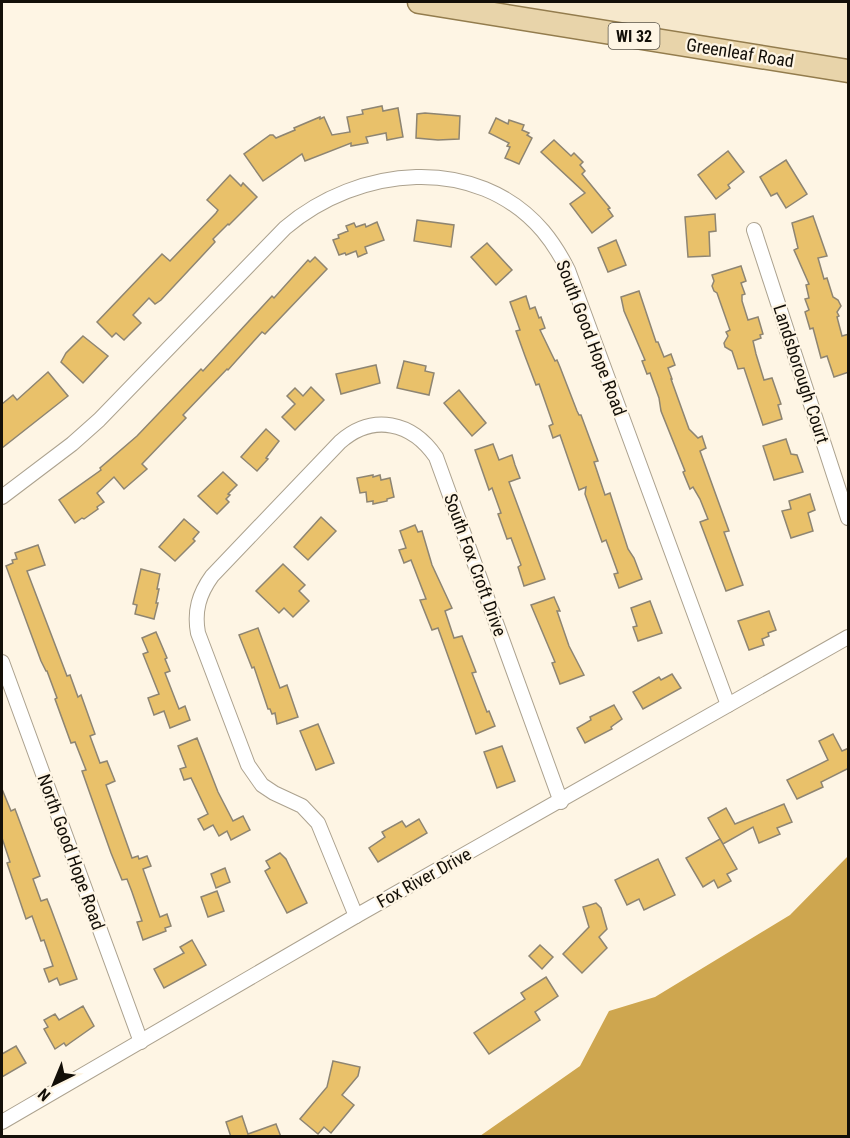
<svg xmlns="http://www.w3.org/2000/svg" width="850" height="1138" viewBox="0 0 850 1138" font-family="'Roboto Condensed',sans-serif">
<rect width="100%" height="100%" fill="#fef5e4"/>
<path fill="#f6e8cc" d="M419,2H848V71Z"/>
<path fill="#cea64f" d="M848,856V1136H480L580,1066L609,1011L655,997L790,915Z"/>
<g fill="#e9c16a" stroke="#8e8572" stroke-width="1.5">
<path d="M382,106L383,111L398,108L403,137L387,140L386,133L366,137L368,143L351,146V143L305,161L302,154L263,181L244,154L270,135H273L276,138L295,130L294,128L320,117V119L324,117L332,135L350,132L347,117L363,114L362,110Z"/>
<path d="M425,113L460,116L459,139L438,140L416,138L417,114Z"/>
<path d="M496,118L508,124L509,120L524,125L522,130L529,133L527,135L532,138L519,164L505,158L510,147L507,146L509,143L489,133Z"/>
<path d="M554,140L571,156L574,153L583,162L580,165L585,171L582,174L610,208L608,209L613,216L592,233L570,204L585,193L541,152Z"/>
<path d="M728,151L744,172L728,185L730,188L716,199L698,175Z"/>
<path d="M786,160L807,194L786,208L777,193L771,196L760,177Z"/>
<path d="M230,175L241,186L243,183L257,197L229,225L228,224L213,239L215,242L161,300L155,304L149,298L133,315L141,323L124,340L116,333L112,337L97,322L162,254L170,261L216,213L218,210L207,200Z"/>
<path d="M715,214L716,231L709,232L710,256L688,257L685,217Z"/>
<path d="M813,216L827,256L818,258L824,279L827,278L833,297L838,300L841,306L837,312L839,316L837,317L842,336L849,334V372L834,377L827,356L821,358L813,328L810,329L805,312L809,310L805,299L809,298L806,285L809,284L794,250L798,248L792,223Z"/>
<path d="M417,220L454,225L451,247L414,241Z"/>
<path d="M377,222L384,240L365,247L367,253L358,257L356,251L346,255L345,253L339,255L333,240L339,238L338,235L348,231L346,226L354,223L356,227L365,224L366,227Z"/>
<path d="M616,240L626,265L608,272L598,248Z"/>
<path d="M487,243L512,270L496,285L471,257Z"/>
<path d="M315,257L327,269L265,334L262,332L228,370L227,369L183,415L186,418L142,464L147,469L124,489L114,477L97,493L104,502L97,507L98,509L84,519L82,518L75,523L59,500L101,470L100,468L137,436L201,369L203,371L272,296L274,298L308,260L310,262Z"/>
<path d="M741,266L746,281L741,283L745,294L742,295V301L748,320L758,317L763,334L760,335L761,338L753,341L756,354L764,380L772,378L781,404L778,405L782,419L763,425L744,368L738,369L732,351L725,347L724,343L728,336L726,332L730,330L717,293L714,291L712,286L714,281L712,275Z"/>
<path d="M639,291L656,342H658L664,357L671,354L675,365L668,368L672,379H671L689,429L698,438L702,436L706,448L700,451L729,531L724,532L743,585L726,591L700,522L708,519L700,499L693,487L690,489L683,472L685,471L661,411L659,398L650,373L647,374L642,361L645,360L624,311L621,297Z"/>
<path d="M526,296L530,309L535,307L539,318L541,317L545,328L540,330L555,361L557,360L560,367L577,411L579,415H581L598,461L594,462L605,495L610,493L628,549L634,558L642,579L619,588L614,574L618,573L606,540L602,542L585,494L586,487L579,490L560,435L553,438L549,426L553,424L539,384L536,385L525,356L516,331L520,330L510,302Z"/>
<path d="M83,336L108,356L83,383L61,362L66,353Z"/>
<path d="M404,361L426,366L425,371L434,373L429,395L397,388Z"/>
<path d="M376,365L380,383L341,394L336,374Z"/>
<path d="M48,372L68,396L2,448V404L13,395L17,400Z"/>
<path d="M311,387L324,400L295,430L282,417L295,404L287,396L295,388L303,396Z"/>
<path d="M459,390L486,423L472,436L444,403Z"/>
<path d="M266,429L279,441L266,458L268,459L257,471L241,457Z"/>
<path d="M786,439L791,454L797,455L803,472L774,480L763,446Z"/>
<path d="M493,444L499,460L512,455L515,465L520,478L509,482L545,579L524,586L518,567L521,565L511,538L507,539L498,514L501,513L492,488L489,490L475,450Z"/>
<path d="M223,472L237,485L228,494L230,495L226,499L229,502L217,514L198,496Z"/>
<path d="M373,475V477L380,475L381,480L390,478L394,497L387,499V501L373,504V501L367,502L366,492L360,493L357,478Z"/>
<path d="M810,494L815,510L808,513L813,531L791,538L782,511L791,509L789,501Z"/>
<path d="M321,517L336,531L308,560L294,547Z"/>
<path d="M184,519L199,532L193,539L195,541L175,561L159,547Z"/>
<path d="M415,525L418,532L422,531L432,565L452,608L445,611L454,638L462,636L476,672L472,673L487,712L489,711L495,726L476,734L438,628L432,630L420,600L426,599L411,560L404,563L399,550L406,548L400,531Z"/>
<path d="M38,545L45,565L27,571L67,676L70,675L78,697L81,695L95,734L90,736L100,763L107,761L115,781L106,785L132,858L138,856L139,859L147,856L151,866L143,869L160,917L167,914L171,926L165,928L166,931L143,940L137,922L142,921L132,892L127,879L122,880L111,853L82,771L86,770L75,742L71,743L55,699L57,698L47,671H46L41,661L6,566L13,563L12,560L17,559L15,553Z"/>
<path d="M283,564L305,585L299,591L309,601L293,617L284,608L279,613L256,591Z"/>
<path d="M141,569L160,574L157,589H159L156,603H158L154,619L135,614L137,605L133,604Z"/>
<path d="M554,597L560,611H557L569,646L584,675L560,684L552,663L555,662L531,605Z"/>
<path d="M650,601L662,633L638,641L633,627L637,626L631,608Z"/>
<path d="M769,611L776,630L768,633L769,636L762,639L764,645L749,650L738,621Z"/>
<path d="M258,628L280,688L287,685L298,717L277,724L275,713L272,714L270,709H268L254,667L252,668L239,635Z"/>
<path d="M156,632L167,658L165,659L170,671L165,673L179,709L185,706L190,720L170,728L164,711L154,715L148,698L159,694L143,654L148,652L142,638Z"/>
<path d="M672,674L681,688L643,709L633,692L659,677L661,680Z"/>
<path d="M614,705L622,719L611,727L612,729L585,743L577,728L591,720L590,717Z"/>
<path d="M318,724L334,763L316,770L300,731Z"/>
<path d="M833,734L842,751L849,748V768L821,782L823,787L797,799L787,780L828,760L819,741Z"/>
<path d="M197,738L218,792L233,821L243,816L250,830L231,840L227,831L219,836L213,825L204,830L198,819L208,814L191,778L184,780L180,769L186,767L178,746Z"/>
<path d="M502,746L515,781L497,788L484,752Z"/>
<path d="M2,789L11,811L15,809L40,876L33,879L41,901L47,899L51,909L77,979L60,985L57,978L49,982L44,969L53,966L44,940L41,941L32,916L26,919L7,863L10,862L2,838Z"/>
<path d="M784,804L792,822L777,828L780,834L759,843L753,827L723,844L708,818L726,808L735,824Z"/>
<path d="M419,819L427,833L378,862L369,848L385,837L382,832L402,821L406,827Z"/>
<path d="M720,839L737,869L727,874L731,881L718,888L714,880L703,887L686,858Z"/>
<path d="M280,853L286,859L307,903L287,913L265,871L270,868L266,861Z"/>
<path d="M658,859L675,895L644,910L639,899L627,905L615,880Z"/>
<path d="M225,868L230,882L216,888L211,874Z"/>
<path d="M217,891L224,911L208,917L201,897Z"/>
<path d="M596,903L601,908L607,929L599,937L607,948L582,973L563,954L589,927L583,907Z"/>
<path d="M192,940L206,965L164,988L154,969L184,953L180,947Z"/>
<path d="M540,945L553,957L542,969L529,956Z"/>
<path d="M546,977L558,996L535,1012L540,1020L489,1054L474,1033L525,999L521,993Z"/>
<path d="M83,1006L94,1026L70,1043L66,1046L64,1043L55,1049L44,1029L48,1027L44,1020L55,1014L59,1020Z"/>
<path d="M16,1046L26,1063L2,1077V1054Z"/>
<path d="M333,1061L360,1067L358,1076L342,1095L354,1105L331,1133L324,1127L318,1134L300,1119L327,1087Z"/>
<path d="M242,1116L248,1134L276,1124L281,1137H231L226,1122Z"/>
</g>
<g fill="none" stroke-linecap="round" stroke-linejoin="round">
<defs>
<g id="minor">
<path d="M754,230L848,518"/>
<path d="M2,497L72,444L99,420L285,228C358,166 476,153 543,231C553,243 561,256 568,270L728,705"/>
<path d="M2,662L141,1042"/>
<path d="M356,916L318,823L302,806L274,793L262,785L248,765L198,633C194,611 199,594 212,576L340,442C373,413 412,422 436,457L561,802"/>
<path d="M2,1122L356,916L848,637"/>
</g>
<path id="primary" d="M419,2L848,71"/>
</defs>
<use href="#minor" stroke="#aca28f" stroke-width="16"/>
<use href="#primary" stroke="#937c4d" stroke-width="25"/>
<use href="#minor" stroke="#fff" stroke-width="14"/>
<use href="#primary" stroke="#e8d4aa" stroke-width="22"/>
</g>
<g text-anchor="middle" stroke-width="4.5" stroke-linejoin="round" paint-order="stroke">
<rect fill="#fef5e4" stroke="#5a544a" stroke-width="1.5" x="608.5" y="23" width="51" height="26" rx="4.5"/>
<g font-size="16" font-weight="bold" fill="#130f08">
<text x="634" y="42">WI 32</text>
</g>
<g font-size="18" fill="#130f08" stroke="#fef5e4">
<text transform="translate(740 53) rotate(9)" y="6">Greenleaf Road</text>
<text transform="translate(591 338) rotate(69)" y="6">South Good Hope Road</text>
<text transform="translate(801 374) rotate(72)" y="6">Landsborough Court</text>
<text transform="translate(475 565) rotate(70)" y="6">South Fox Croft Drive</text>
<text transform="translate(71 852) rotate(70)" y="6">North Good Hope Road</text>
<text transform="translate(424 878) rotate(-29)" y="6">Fox River Drive</text>
</g>
</g>
<rect width="850" height="1138" fill="none" stroke="#130f08" stroke-width="6"/>
<g transform="translate(54 1084) rotate(223)" stroke="#fef5e4" stroke-width="4.5" paint-order="stroke">
<path d="M0-4.5L10 22L0 15L-10 22Z" fill="#130f08"/>
<text y="-9" font-size="16" font-weight="bold" text-anchor="middle" fill="#130f08">N</text>
</g>
</svg>
